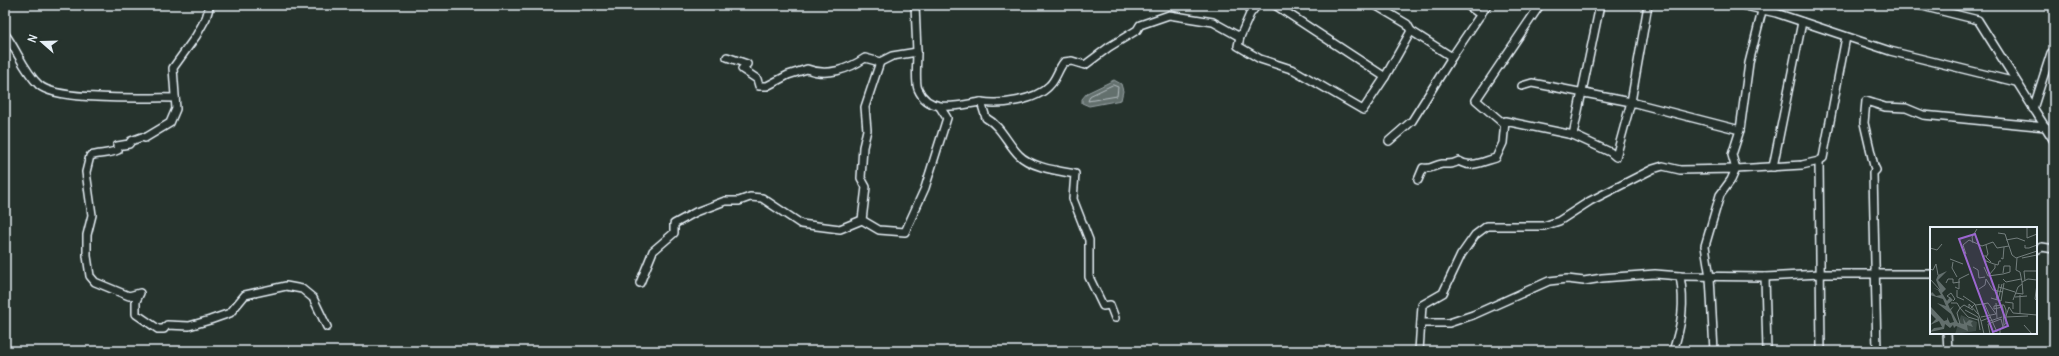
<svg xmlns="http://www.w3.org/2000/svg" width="2059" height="356" viewBox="0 0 2059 356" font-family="Delius,sans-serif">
<rect width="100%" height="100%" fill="#26332d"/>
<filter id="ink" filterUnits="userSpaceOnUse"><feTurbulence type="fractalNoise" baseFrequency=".025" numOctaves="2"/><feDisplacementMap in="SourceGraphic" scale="8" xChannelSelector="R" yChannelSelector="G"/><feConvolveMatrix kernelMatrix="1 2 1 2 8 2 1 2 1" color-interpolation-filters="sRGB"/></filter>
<g filter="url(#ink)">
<path fill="#636f6d" stroke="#98a3a5" d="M1114,80L1121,84L1123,91L1121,100L1089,106L1082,103V99L1087,93Z"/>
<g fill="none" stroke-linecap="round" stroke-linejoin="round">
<path stroke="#b3bdc0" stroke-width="1" d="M1113,85L1118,87L1117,96L1088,101L1090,96Z"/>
<defs>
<g id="street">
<path d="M210,5L206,18L196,36L173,68L176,109L170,123L145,138L142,137L131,141L129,144L117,146L118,150C109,154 100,153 90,156L86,172L92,215L87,235V256L90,276L95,282L129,296L140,293L136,301V314L158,329H164L167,325L189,326L210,320L230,313L245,295L286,286L302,289L313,298L327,327"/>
<path d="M1275,5L1385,77L1411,31"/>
<path d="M1375,5L1407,24L1411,31L1452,57"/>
<path d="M1467,5L1481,15"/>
<path d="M1600,5L1573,135L1610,152L1616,157L1631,102L1648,5"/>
<path d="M1741,5L1776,13L1890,51L2016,82"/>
<path d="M1918,5L1978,20L2054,141"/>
<path d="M1762,11L1749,63L1740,130L1732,155L1736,169L1802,165L1819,161"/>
<path d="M5,34C17,50 24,71 39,85C58,102 148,97 175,98"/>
<path d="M1240,37L1238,46L1260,59L1294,70L1363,110L1385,77"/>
<path d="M917,52C917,61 915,83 918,89C929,115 959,105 981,102L986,118C1001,126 1007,143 1019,155C1030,167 1059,171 1075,174L1073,199L1089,240V277L1103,306L1110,305L1115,318"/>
<path d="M727,57L747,64L742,69L757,79L759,86H767L788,75L807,69C827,77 849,69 865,58L880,62L892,56L917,52L915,5"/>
<path d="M1522,86L1532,83L1631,102L1740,130"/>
<path d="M981,102C1000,105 1035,101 1049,86C1056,80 1058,69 1064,62L1072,61L1085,65L1109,47L1137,30L1140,25L1169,15L1213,22L1240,37L1250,14L1257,5"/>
<path d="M2033,109L2051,53"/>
<path d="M1504,124L1476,100L1540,5"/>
<path d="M1389,141L1412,121L1452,57L1487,5"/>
<path d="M1773,167L1802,22"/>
<path d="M1418,180L1423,168C1431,170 1434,165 1442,164C1449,164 1452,165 1459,161C1470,169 1484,161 1496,158L1503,143L1505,121L1573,135"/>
<path d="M862,220L866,187L861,178L863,147L867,130L865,107L880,62"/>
<path d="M2036,250L2042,247L2054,249"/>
<path d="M1765,277L1767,351"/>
<path d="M640,283L653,251L674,233V224L696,212L725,201H739L750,197L762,198L801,224L840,229L862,220L879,230L905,232L925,188L947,118L940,107"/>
<path d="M1421,323H1449L1473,315L1549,281L1567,279L1584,281L1602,278L1655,274L1680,276L1765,277L1820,274H1931"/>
<path d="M1947,333L1948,351"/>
<path d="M1419,351L1422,305L1443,293L1461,255L1475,235L1487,226H1544L1559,221L1590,201L1653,169L1663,166L1680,170L1736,169L1731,180L1720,195L1705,246L1710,277L1714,351"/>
<path d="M1673,351C1682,324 1685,304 1680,276"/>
<path d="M1821,351L1819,161L1823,158L1846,37"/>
<path d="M1877,351L1873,173L1876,170L1874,166L1864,123L1866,101L1885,107L1906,108L1923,115L2046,127"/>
</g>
</defs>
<use href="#street" stroke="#e8f1f8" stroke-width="10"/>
<use href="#street" stroke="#26332d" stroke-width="7"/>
</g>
</g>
<g transform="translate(1930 227)">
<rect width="107" height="107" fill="#26332d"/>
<path d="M31,88L47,95L46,104L25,107Z" fill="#3e4b47"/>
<path d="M17,44L8,53L16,62L12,66L17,74L20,70L23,73L18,77L20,82L24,79L21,83L28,96L34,97L33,91L36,96L39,93L43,94L41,96L43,100L37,98L38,104L26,99L24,101L23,98L20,101L15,97L14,102L0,105L4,101L12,100L9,94L0,98L6,92L1,87V80L14,94L17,93V90L20,96L24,95L21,87L7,76L16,79L13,72L0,68L2,65L6,69L11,68L8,63L3,61L10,63L6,53L8,48Z" fill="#636f6d"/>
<path fill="none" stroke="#747f7e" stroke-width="1" d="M37,0H86M97,0V11L107,7M68,6L75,7L82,28L86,31L107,24M76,13L87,11L95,14M43,16L42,10L47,2M56,18L58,27L56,30L61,35M95,18V21H99L107,18M0,21L7,23L12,17M36,27L33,18L39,13L52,19L63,15L67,21L79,19M56,29H53L56,34L64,37L68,38L69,34H71M71,31L73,32L74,20M87,31L86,43L90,45L92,55M92,31L107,28M20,32L33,37M23,35L22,41L27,50M43,40L48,43L49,51L55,50M54,40L58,49L73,47L80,45V39H74L73,46M0,42L3,43L6,37L8,48M59,48L65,41V38M0,52L10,63M56,52L63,63L73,65M73,52L76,55L91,52M95,54L94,44H107M16,56L18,52H23V56L30,55M107,57L105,72L107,74M25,60L29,62V52L39,47M69,60L85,65M49,62L55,58L56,52M27,63V70L34,73M85,66L93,67L92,55L98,52L107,53M90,68V86M33,69L45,77L41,81M85,70L97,69M20,71L17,69L21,66L25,72L23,74M61,71L71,74L74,56M66,73L69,57M68,73L72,57M83,73L88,60L92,57M75,75L83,76V82M21,76H27L30,81L27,86L30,97M54,76L67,105M66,76L67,91M45,77L51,94L61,90M46,78L58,76L66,87L51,90M72,80L64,82V79L72,78L73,82V84L74,98M39,81V77L48,87M35,83L48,90L50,103M43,83L34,78L30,81L38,90L48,93M76,89L79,80L83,86L107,88M76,90L98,89M51,94L54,107M57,95L72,90M94,98L102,107M60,107L58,97L71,92L73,100M70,107V103L76,96V83L74,78H72"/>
<path fill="#9c67d0" fill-opacity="0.15" stroke="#9c67d0" stroke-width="2" d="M45,7L78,99L63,105L29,12Z"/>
<rect width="107" height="107" fill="none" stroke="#e8f1f8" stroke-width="2"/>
</g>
<rect width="2059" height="356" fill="none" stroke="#26332d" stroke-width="20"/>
<rect x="10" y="10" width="2039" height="336" fill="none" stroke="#e8f1f8" stroke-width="1.5" filter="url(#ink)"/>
<g transform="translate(42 42) rotate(290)" stroke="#26332d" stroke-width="3" paint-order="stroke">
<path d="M0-3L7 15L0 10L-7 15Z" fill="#e8f1f8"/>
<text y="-6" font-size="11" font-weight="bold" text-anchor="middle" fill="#e8f1f8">N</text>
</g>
</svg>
